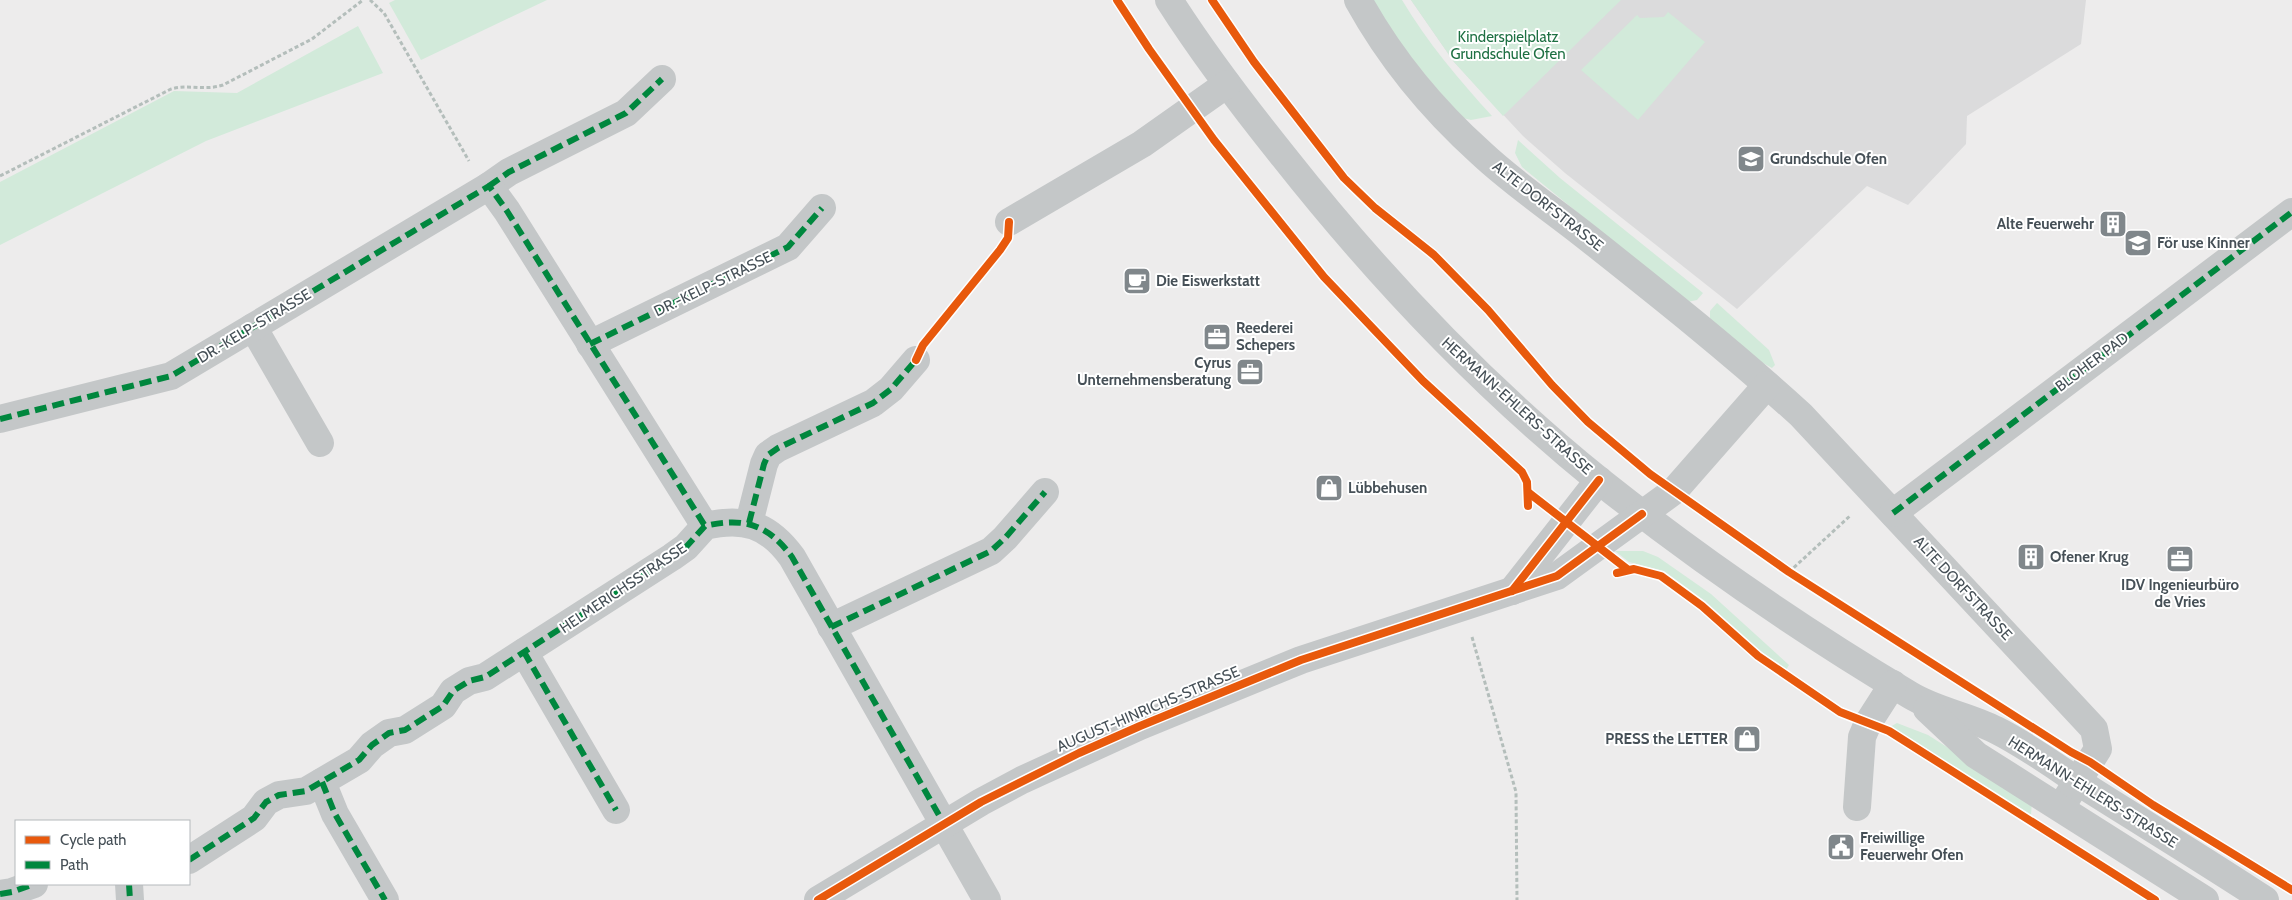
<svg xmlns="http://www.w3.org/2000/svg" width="2292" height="900" viewBox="0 0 2292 900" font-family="Cabin,sans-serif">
<rect width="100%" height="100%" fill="#edecec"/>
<path fill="#dbdbdc" d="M1411,0H2086L2081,44L1967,116L1966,144L1908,205L1867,186L1737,309L1565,173L1523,136L1454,62Z"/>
<g fill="#d2eada">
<path d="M395,0H547L421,60L389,3Z"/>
<path d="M1373,0H1402C1427,42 1459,80 1492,116L1471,120L1463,118C1429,81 1398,44 1373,0Z"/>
<path d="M1411,0H1621L1503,116L1454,62Z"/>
<path d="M1668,12L1705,42L1638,120L1581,70L1637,15L1640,18L1664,17Z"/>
<path d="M358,26L383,73L206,141L0,245V182L174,91L237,93Z"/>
<path d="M1518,140L1560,178L1703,293L1697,300L1687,302L1522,167L1515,153Z"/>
<path d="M1717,303L1769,350L1775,365L1772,368L1754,358L1710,321V311Z"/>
<path d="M1615,551H1643L1658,557L1711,594L1789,665L1786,670L1762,652L1705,601L1664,571L1629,562Z"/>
<path d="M1897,723L1928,735L2032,801L2031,815L1890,727Z"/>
</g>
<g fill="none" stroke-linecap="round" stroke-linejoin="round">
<g stroke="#b4bebb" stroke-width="3" stroke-dasharray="4 2.5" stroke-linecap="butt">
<path d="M370,0L384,13L469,161"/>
<path d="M0,176L171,89C189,84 205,91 223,85L312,39L363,0"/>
<path d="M1789,572L1851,515"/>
<path d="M1472,637L1516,792L1517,900"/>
</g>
<g stroke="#c4c7c8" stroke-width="28">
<path d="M1169,0C1204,55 1243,106 1284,157C1378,276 1483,387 1601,482C1698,559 1803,631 1910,695C1936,711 1969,716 1996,730C2030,747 2063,772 2094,792C2151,828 2209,863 2265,900"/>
<path d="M1358,0C1390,58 1432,109 1481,153C1514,184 1553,210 1588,238C1660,295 1733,353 1801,415L2094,729L2098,749L2061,807"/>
<path d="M489,186L509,172L626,113L662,79"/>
<path d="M1009,222L1142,144L1227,84"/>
<path d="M253,327L320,443"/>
<path d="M590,344L788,247L822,208"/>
<path d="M0,419L171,376L489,186L507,211L705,526"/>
<path d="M1893,513L2292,212"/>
<path d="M749,523L764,464L768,455L778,448L873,403L891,389L916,360"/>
<path d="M1512,591L1599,480"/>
<path d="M831,627L991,551L1005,538L1045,492"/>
<path d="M524,652L616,810"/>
<path d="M1927,709L1976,755L2205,900"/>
<path d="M322,782L335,814L385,900"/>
<path d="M1857,807L1862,737L1868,723L1893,684"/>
<path d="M189,860L254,818L266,802L279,795L306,791L359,760L372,745L389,733L405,730L443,706L453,691L469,681L485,677L672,557L686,547L705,526C743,517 768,524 792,557L987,900"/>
<path d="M129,884L130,900"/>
<path d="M0,894L12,892L34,884"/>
<path d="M818,900L981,802L1022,780L1140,726L1301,660L1557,576L1674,491L1767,385"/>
</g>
<g stroke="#00873e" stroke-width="6" stroke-dasharray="12 6" stroke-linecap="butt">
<path d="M489,186L509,172L626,113L662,79"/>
<path d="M590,344L788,247L822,208"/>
<path d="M0,419L171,376L489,186L507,211L705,526"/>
<path d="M1893,513L2292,212"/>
<path d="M749,523L764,464L768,455L778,448L873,403L891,389L916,360"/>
<path d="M831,627L991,551L1005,538L1045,492"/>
<path d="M524,652L616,810"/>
<path d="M322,782L335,814L385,900"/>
<path d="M189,860L254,818L266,802L279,795L306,791L359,760L372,745L389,733L405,730L443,706L453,691L469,681L485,677L672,557L686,547L705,526C743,517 768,524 792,557L944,824"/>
<path d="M129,884L130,900"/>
<path d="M0,894L12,892L34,884"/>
</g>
<defs>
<g id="cycleway">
<path d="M1117,0L1149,49L1214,140L1324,277L1423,381L1522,472L1527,482L1528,506"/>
<path d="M1212,0L1254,62L1344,178L1375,208L1434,255L1488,310L1552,385L1588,422L1650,474L1789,572L2071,752L2090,762L2153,805L2292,890"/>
<path d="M916,360L923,345L1000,250L1008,238L1009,222"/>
<path d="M1529,493L1627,569"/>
<path d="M1617,573L1634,569L1661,576L1702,606L1758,656L1840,712L1889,731L2155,900"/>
<path d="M1512,591L1599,480"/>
<path d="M818,900L981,802L1079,753L1140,726L1301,660L1557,576L1642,514"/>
</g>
</defs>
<use href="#cycleway" stroke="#fff" stroke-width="11"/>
<use href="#cycleway" stroke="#e8590c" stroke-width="8"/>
</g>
<defs>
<symbol id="school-square" viewBox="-11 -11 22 22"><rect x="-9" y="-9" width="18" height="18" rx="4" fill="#80878b" stroke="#fff"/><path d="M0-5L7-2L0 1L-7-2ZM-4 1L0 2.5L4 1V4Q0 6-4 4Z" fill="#fff"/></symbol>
<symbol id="building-square" viewBox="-11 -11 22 22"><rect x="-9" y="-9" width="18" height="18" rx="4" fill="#80878b" stroke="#fff"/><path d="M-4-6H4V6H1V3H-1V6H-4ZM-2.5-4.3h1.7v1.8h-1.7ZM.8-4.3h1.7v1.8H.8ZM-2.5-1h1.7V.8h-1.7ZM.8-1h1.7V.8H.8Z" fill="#fff"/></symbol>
<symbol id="cafe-square" viewBox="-11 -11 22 22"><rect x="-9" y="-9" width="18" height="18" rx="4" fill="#80878b" stroke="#fff"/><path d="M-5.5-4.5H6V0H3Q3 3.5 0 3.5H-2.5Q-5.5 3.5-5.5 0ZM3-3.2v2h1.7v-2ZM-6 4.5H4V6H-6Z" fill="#fff"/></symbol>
<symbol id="office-square" viewBox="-11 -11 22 22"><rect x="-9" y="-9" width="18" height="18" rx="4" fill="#80878b" stroke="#fff"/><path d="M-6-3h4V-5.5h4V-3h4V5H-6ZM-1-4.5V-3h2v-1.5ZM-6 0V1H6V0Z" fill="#fff"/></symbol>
<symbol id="shop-square" viewBox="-11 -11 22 22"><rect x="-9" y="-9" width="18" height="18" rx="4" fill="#80878b" stroke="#fff"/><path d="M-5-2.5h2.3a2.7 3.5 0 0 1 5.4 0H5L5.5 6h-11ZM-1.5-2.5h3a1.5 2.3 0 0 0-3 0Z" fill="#fff"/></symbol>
<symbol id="civic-square" viewBox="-11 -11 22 22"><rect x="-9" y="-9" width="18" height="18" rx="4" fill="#80878b" stroke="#fff"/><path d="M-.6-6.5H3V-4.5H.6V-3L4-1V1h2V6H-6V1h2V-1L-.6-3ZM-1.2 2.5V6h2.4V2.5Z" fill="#fff"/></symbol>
</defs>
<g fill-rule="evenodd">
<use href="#school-square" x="1735" y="143" width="32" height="32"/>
<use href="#building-square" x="2097" y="208" width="32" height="32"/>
<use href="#school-square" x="2122" y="227" width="32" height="32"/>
<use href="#cafe-square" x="1121" y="265" width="32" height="32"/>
<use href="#office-square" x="1201" y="321" width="32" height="32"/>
<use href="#office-square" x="1234" y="356" width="32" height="32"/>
<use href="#shop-square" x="1313" y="472" width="32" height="32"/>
<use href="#building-square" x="2015" y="541" width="32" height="32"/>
<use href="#office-square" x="2164" y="543" width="32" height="32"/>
<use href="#shop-square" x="1731" y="723" width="32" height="32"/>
<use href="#civic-square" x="1825" y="831" width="32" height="32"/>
</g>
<g text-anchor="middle" stroke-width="4" stroke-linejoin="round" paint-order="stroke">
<g font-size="15" fill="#1e7043" stroke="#fff">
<text x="1508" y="42">Kinderspielplatz<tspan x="1508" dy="17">Grundschule Ofen</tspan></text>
</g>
<g font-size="15" font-weight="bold" fill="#465057" stroke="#fff" text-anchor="start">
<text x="1770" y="164">Grundschule Ofen</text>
<text x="2094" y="229" text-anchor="end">Alte Feuerwehr</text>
<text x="2157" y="248">För use Kinner</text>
<text x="1156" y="286">Die Eiswerkstatt</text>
<text x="1236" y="333">Reederei<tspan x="1236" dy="17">Schepers</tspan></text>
<text x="1231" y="368" text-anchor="end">Cyrus<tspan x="1231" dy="17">Unternehmensberatung</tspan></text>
<text x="1348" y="493">Lübbehusen</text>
<text x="2050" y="562">Ofener Krug</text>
<text x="2180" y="590" text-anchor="middle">IDV Ingenieurbüro<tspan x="2180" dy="17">de Vries</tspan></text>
<text x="1728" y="744" text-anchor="end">PRESS the LETTER</text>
<text x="1860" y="843">Freiwillige<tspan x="1860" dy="17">Feuerwehr Ofen</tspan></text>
</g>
<g font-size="15" fill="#465057" stroke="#fff">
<text transform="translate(1548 206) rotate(38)" y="5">ALTE DORFSTRASSE</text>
<text transform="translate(713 284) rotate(-26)" y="5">DR.-KELP-STRASSE</text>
<text transform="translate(254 326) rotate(-31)" y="5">DR.-KELP-STRASSE</text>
<text transform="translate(2092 362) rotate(-37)" y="5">BLOHER PAD</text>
<text transform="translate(1517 406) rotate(42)" y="5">HERMANN-EHLERS-STRASSE</text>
<text transform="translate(623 588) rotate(-34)" y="5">HELMERICHSSTRASSE</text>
<text transform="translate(1963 588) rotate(47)" y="5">ALTE DORFSTRASSE</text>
<text transform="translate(1148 709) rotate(-23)" y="5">AUGUST-HINRICHS-STRASSE</text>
<text transform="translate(2093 792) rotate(32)" y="5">HERMANN-EHLERS-STRASSE</text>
</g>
</g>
<rect x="15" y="820" width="175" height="65" fill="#ffffff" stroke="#b5b9bc"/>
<rect x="25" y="836" width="25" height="8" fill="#e8590c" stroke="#b5b9bc"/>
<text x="60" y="845" font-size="15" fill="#465057">Cycle path</text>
<rect x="25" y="861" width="25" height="8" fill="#00873e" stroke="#b5b9bc"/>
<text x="60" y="870" font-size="15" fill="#465057">Path</text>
</svg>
